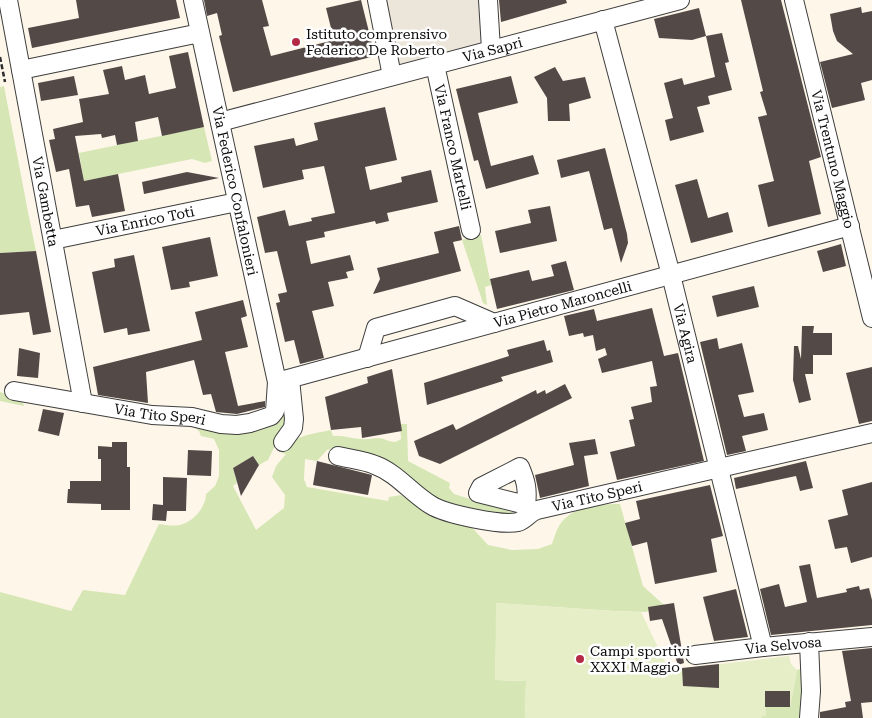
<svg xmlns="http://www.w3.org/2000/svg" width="872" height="718" viewBox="0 0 872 718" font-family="'Roboto Serif',serif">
<rect width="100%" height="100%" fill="#fef7e9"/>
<g fill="#d6e6b5">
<path d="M4,86L28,212L36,251L0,253V87Z"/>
<path d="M204,127L212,161L205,163L192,159L84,181L79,153Z"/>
<path d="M481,235L491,285L485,287L487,305L483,303L462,240Z"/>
<path d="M0,392L22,400L24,406L0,401Z"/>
<path d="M286,393L290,415L268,460L259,465L253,456L233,468L237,483L233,486L256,530L284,508L285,495L272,477L276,466L286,454L281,453C296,434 309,435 331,430L333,436C344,435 351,439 362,439C367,440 372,438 378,438C387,438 392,446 401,439L400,424H407L408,461L450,483L449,488L454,494L518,514C508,517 501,515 491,514C436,504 387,475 337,450L336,447L327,450L317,461L305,459L304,479L307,487L388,501L389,497L401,495L428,511L467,522L488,545L512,550L538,549L552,544C554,538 556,531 559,526C572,505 599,504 620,504L643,586L664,605L646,612L613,611L497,603L495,680L526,681L525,718H0V592L71,611L83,590L125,595L159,524C167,525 176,527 183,524C195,520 206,506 206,494L215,486L219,476V450L214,439L201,436L199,431L191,425L252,429Z"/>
<path d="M804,668V694L800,718H761L765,707H790L797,670Z"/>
</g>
<path fill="#e6eec7" d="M496,603L613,611L641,612L669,670L789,656L791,664L797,670L790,707H766V716H761V718H525L526,681L495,680Z"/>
<path fill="#ece5da" d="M377,0H488L491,49L392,76Z"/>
<g fill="#534a48">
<path d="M76,0H176L180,18L32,48L28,28L79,18Z"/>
<path d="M204,0H262L269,26L263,27L271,56L334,40L326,8L361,0L375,56L233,92L219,36L222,35L217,13L207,16Z"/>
<path d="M499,0H566L567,3L501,22Z"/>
<path d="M741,0H781L821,157L809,161L821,214L768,227L758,185L774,181L758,117L767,115L760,92L763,91Z"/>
<path d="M861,7L862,13L872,11V80L861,83L865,100L832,108L820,62L853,54L837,41L833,31L830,14Z"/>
<path d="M699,8L706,36L692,40L659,38L654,19Z"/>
<path d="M722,33L729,62L725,63L732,90L708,96L710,104L697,107L704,132L670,141L665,120L673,118L664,83L682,78L684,85L715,77L706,36Z"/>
<path d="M188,52L204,127L162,136L158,117L135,122L138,141L117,145L115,135L102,138L101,134L75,136L84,181L118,174L125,211L92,217L89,205L76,207L69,169L56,172L49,140L55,139L53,129L83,122L79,99L109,94L103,70L122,66L125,80L145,75L149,94L176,88L169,56Z"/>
<path d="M555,67L563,81L585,77L591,98L569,104L570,121H548L547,98L534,77Z"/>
<path d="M74,76L78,95L41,101L38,83Z"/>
<path d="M511,76L518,103L478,113L491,166L533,155L539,174L486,189L478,160L474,161L456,89Z"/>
<path d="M385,107L397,160L365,167L370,190L402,182L401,177L431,170L438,202L387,213L389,221L376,224L375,221L324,232L325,237L306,241L311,264L350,255L354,270L346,272L348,278L328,282L334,306L312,311L324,358L300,364L294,340L285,342L276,303L280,302L278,294L287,292L277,251L265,253L257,217L285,210L289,226L312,221L311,218L335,213L324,166L302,170L304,179L263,188L254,146L294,138L296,146L318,140L314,123Z"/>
<path d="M605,148L627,234L628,243L621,263L612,228L604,230L589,171L561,178L557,160Z"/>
<path d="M187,172L219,178L144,194L142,182Z"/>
<path d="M697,179L708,218L728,212L733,232L691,243L675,185Z"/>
<path d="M550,206L557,241L500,253L495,231L531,223L528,210Z"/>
<path d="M459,226L462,240L453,242L461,271L373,294L380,279L377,268L439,253L434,232Z"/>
<path d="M210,237L218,276L189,282L190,287L171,290L162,247Z"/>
<path d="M841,244L846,266L823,272L817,251Z"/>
<path d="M36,251L51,332L33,335L29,312L0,315V253Z"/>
<path d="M134,255L150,331L128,335L127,328L104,333L92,272L115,267L114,259Z"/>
<path d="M566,261L574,290L497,309L490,279L529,270L532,281L554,276L551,265Z"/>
<path d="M754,286L759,307L717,317L712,296Z"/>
<path d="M243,300L247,316L241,318L248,347L225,352L238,406L265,401V407L237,414L216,412L211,394L203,395L194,360L146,372L148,403L98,395L93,367L202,340L195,312Z"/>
<path d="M652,308L664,356L678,353L704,461L617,480L610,452L635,446L629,420L634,419L631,407L652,402L650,387L657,386L652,361L602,373L598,359L607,355L605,348L596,351L593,335L584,337L583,333L569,336L564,316L594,309L597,321Z"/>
<path d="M802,326H814L813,333H832V355H813V374H805L811,400L799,403L793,380L794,346H798L801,359Z"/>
<path d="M717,338L719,349L742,343L754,392L738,395L744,417L764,413L768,430L742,436L746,451L727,455L700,342Z"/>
<path d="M544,340L547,351L550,350L553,362L501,377L503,381L427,405L424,383L509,356L507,350Z"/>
<path d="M19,348L40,353L38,378L17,376Z"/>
<path d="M872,367V421L859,424L846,373Z"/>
<path d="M392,369L402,431L362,438L361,427L331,430L325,397L368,383L367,377Z"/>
<path d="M565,384L572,398L440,464L419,456L414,441L453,424L456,430L536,390L537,394L545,390L546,394Z"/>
<path d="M43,409L64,413L59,436L38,431Z"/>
<path d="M595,439L598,454L584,456L589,486L540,498L535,475L574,465L569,443Z"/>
<path d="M112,442H127V467H130V510H101V504L67,503L68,489H70V481H101V459H98V446L112,447Z"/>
<path d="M188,450L212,451L211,476L187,475Z"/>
<path d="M253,456L259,465L241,496L233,468Z"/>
<path d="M317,461L372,475L368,495L313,485Z"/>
<path d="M806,461L813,488L800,491L796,476L736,489L734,478Z"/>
<path d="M163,477L187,478L186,511H167L166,521L152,520L153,504L163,505Z"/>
<path d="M872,482V557L851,563L847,547L835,549L828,520L848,515L842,490Z"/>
<path d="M710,485L723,536L711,539L717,572L655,584L647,542L632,546L625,523L640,519L636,501Z"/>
<path d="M810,564L817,598L847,592L846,589L859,586L860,590L869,588L872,600V625L771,635L760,589L779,584L785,607L807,602L799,566Z"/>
<path d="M736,589L748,637L714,641L703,597Z"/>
<path d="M674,603L684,663L678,665L662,619L650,621L648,607Z"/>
<path d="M872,648V702L861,703L863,718H820V712L846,707L845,702L851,701L842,651Z"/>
<path d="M719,664V688L683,686L682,668Z"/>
<rect x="765" y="691" width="25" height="16"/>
</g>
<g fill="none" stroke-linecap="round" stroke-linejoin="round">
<defs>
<g id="minor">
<path id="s1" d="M8,0L83,403"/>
<path d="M377,0L392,76"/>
<path d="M488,0L491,49"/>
<path id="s2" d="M794,0L872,318"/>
<path id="s3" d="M603,20L671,275L763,647"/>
<path id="s4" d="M435,65L471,230"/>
<path d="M21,70L200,33"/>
<path id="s5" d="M220,122L680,0"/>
<path id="s6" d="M53,240L237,202"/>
<path d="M367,358L376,328L455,306L494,323"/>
<path id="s7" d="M277,382L850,226"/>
<path id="s8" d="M14,391L152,415L192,417L221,424L237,425L250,423L271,416L275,411L277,382L193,0"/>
<path d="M283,442L293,428L294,419L290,379"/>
<path id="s9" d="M338,456C350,459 364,460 375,465C397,473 412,494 431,505C445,514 502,526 518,522C525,520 530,512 537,510L872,433"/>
<path d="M526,505L478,493L481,487L520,467C526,481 528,490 526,505L531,511"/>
<path d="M809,642L811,691L809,718"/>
<path id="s10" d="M695,655L763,647L872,637"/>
</g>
</defs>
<use href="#minor" stroke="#3e3e3e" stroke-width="20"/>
<path stroke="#2d2d2d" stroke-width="2.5" stroke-dasharray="5 2.5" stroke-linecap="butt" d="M0,57L5,82"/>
<use href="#minor" stroke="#fff" stroke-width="18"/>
</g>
<g fill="#b42a45" stroke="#fff" stroke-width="2">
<circle cx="296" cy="42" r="5"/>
<circle cx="580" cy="659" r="5"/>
</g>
<g text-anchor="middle" stroke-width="5" stroke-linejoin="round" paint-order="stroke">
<g font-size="14" fill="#0b0b0b" stroke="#fff" text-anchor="start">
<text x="306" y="39">Istituto comprensivo<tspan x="306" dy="16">Federico De Roberto</tspan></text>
<text x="590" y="656">Campi sportivi<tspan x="590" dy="16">XXXI Maggio</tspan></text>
</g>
<g font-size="14" fill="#0b0b0b" stroke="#fff">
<text dy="5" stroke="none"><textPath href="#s5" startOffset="282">Via Sapri</textPath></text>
<text dy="5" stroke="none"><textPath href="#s4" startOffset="84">Via Franco Martelli</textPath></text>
<text dy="5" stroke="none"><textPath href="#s2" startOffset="164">Via Trentuno Maggio</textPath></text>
<text transform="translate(235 191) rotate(78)" y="5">Via Federico Confalonieri</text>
<text dy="5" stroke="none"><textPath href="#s1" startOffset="205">Via Gambetta</textPath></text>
<text dy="5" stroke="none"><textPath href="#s6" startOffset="94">Via Enrico Toti</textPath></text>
<text dy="5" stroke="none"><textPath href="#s7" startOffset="296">Via Pietro Maroncelli</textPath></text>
<text dy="5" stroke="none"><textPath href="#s3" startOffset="324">Via Agira</textPath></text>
<text dy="5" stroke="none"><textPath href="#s8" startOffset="148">Via Tito Speri</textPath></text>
<text dy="5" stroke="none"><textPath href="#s9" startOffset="281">Via Tito Speri</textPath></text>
<text dy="5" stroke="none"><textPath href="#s10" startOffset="89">Via Selvosa</textPath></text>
</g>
</g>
</svg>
